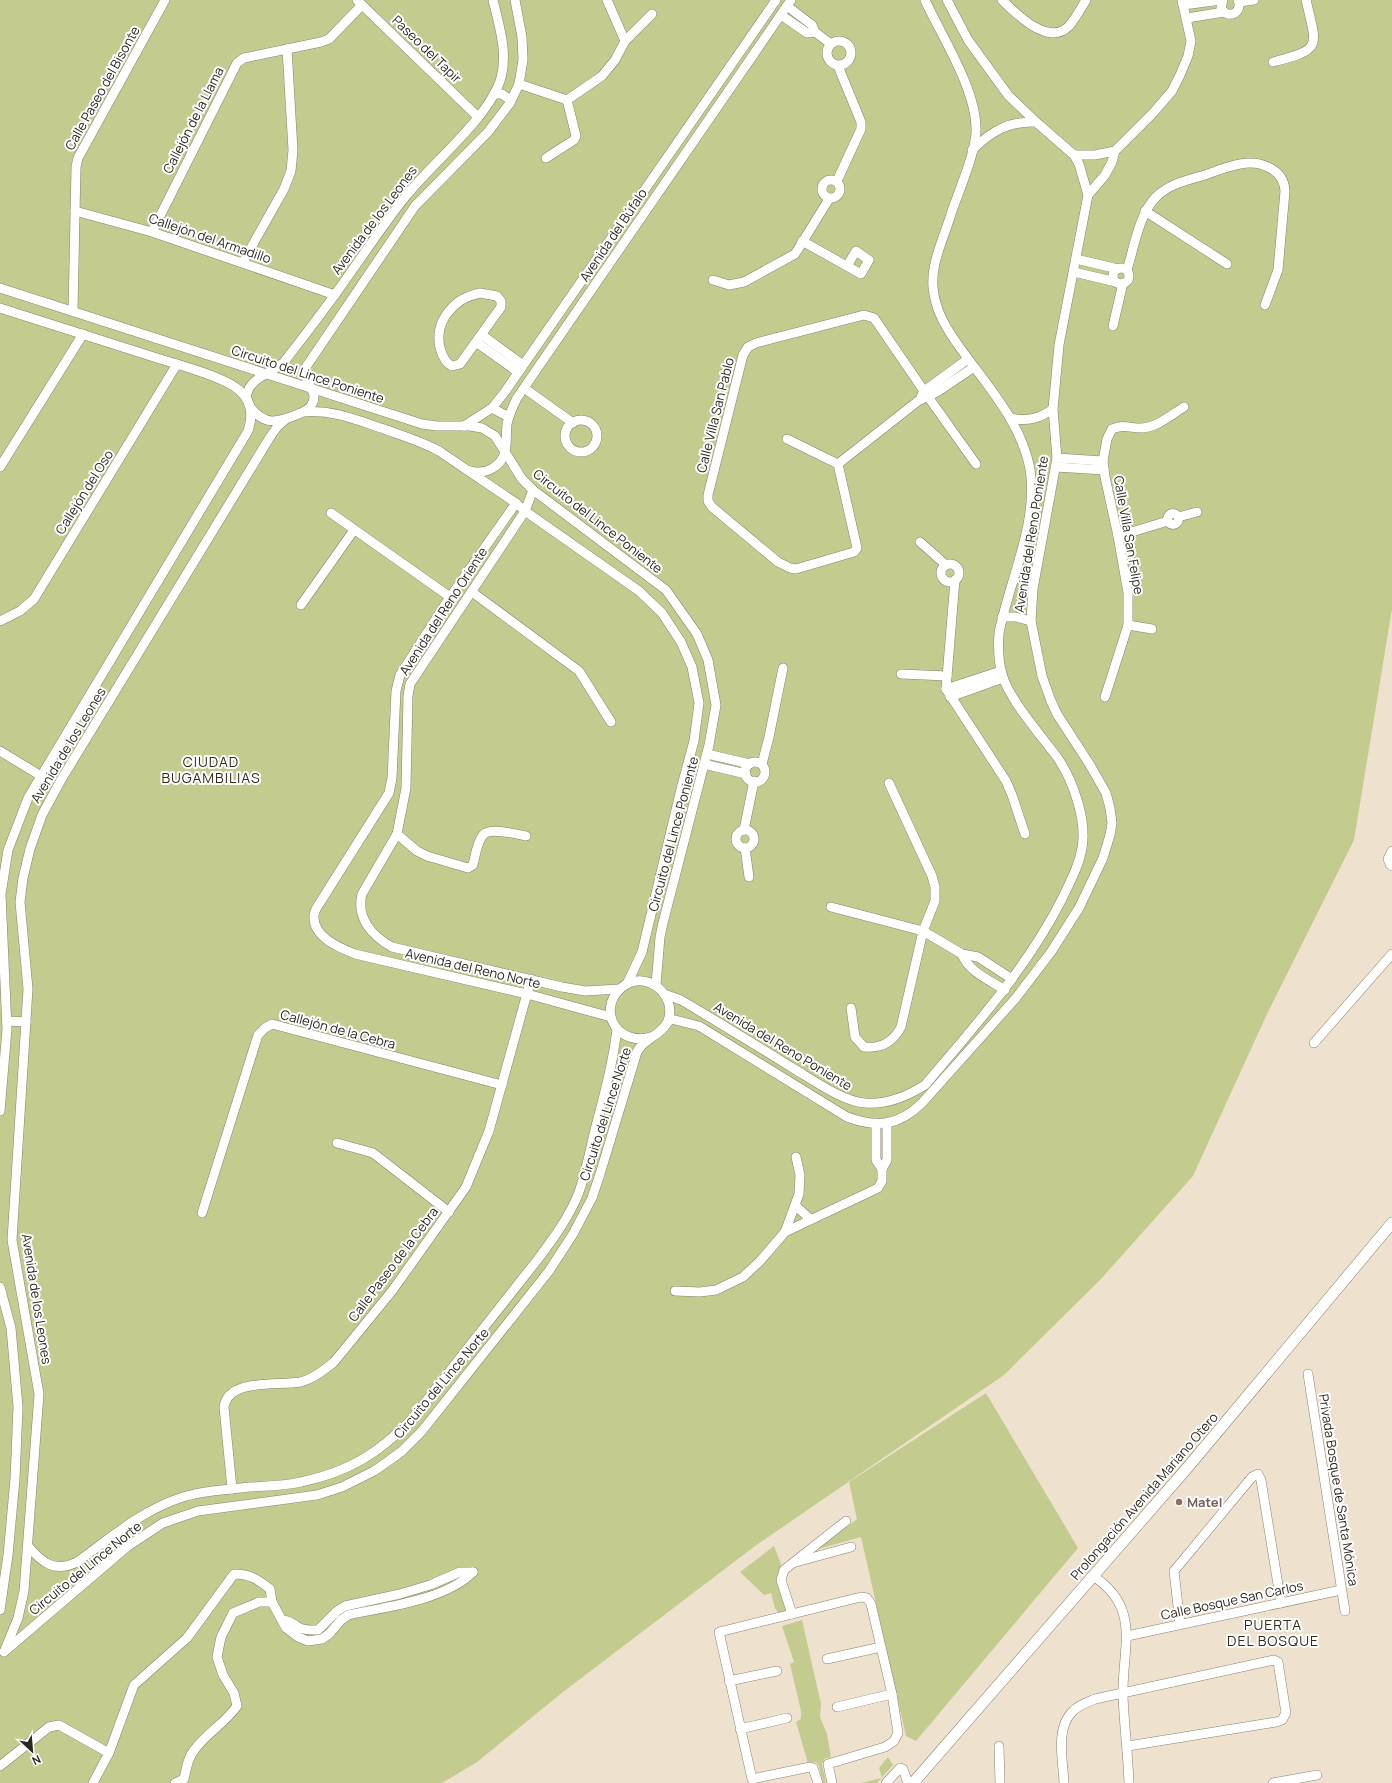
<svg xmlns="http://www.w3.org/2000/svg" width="1392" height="1783" viewBox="0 0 1392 1783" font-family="Manrope,sans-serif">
<rect width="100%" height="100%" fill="#eee1ce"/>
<g fill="#c3cc8e">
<path d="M0,0H1392V609L1354,840L1267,1014L1193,1176L1101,1279L1004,1375L755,1546L563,1692L477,1762L442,1783H0Z"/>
<path d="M986,1393L1078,1548L916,1741L906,1736L861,1537L818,1549L857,1519L849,1482Z"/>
<path d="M774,1546L781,1564L788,1615L781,1616L775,1608L771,1593L764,1595L740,1572Z"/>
<path d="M802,1620L821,1704L820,1717L827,1734L831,1757L824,1759L822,1764L826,1783H823L819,1766L816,1762L808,1763L796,1722L801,1719V1711L790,1664L794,1662L782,1626Z"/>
<path d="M888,1757L893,1765L877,1783H861L882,1778L879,1768Z"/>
</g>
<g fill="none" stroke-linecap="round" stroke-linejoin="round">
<defs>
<g id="minor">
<path d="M357,0L478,117"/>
<path d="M607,0L625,41"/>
<path d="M1002,0C1016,14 1049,47 1069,26C1076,18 1081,8 1086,0"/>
<path d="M1223,0L1221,8C1228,20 1243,13 1238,0"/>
<path d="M1239,2L1254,0"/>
<path d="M1183,5L1222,0"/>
<path d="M787,6L812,25L815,32L831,44"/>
<path d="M781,15L807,33L815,32"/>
<path d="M1187,18L1224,12"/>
<circle cx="839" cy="53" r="12"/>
<path d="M1273,62C1323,49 1317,47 1306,0"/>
<path d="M519,84L567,100"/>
<path d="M494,94H502L509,99L510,103"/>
<path d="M567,100L602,76L615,60L625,41L652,14"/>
<path d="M972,150C992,131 1008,121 1036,122"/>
<path d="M1074,155H1095L1115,151"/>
<path d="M546,158L574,140L576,136L567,100"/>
<circle cx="831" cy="189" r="9"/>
<path d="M837,181L861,129V122L838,66"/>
<path d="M1088,195L1105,175L1112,162L1115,151L1153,113L1172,91L1180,75L1188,56L1191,41L1182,0"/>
<path d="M75,211L152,232L335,295"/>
<path d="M1145,211L1227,264"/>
<path d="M152,232L237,63L244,58L321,42L329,39L362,5"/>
<path d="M802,241L861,274L869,260L856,251L847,266"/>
<path d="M1076,259L1118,269"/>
<path d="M243,262L284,189L291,171L293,150L287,49"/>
<circle cx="1121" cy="276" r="8"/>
<path d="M1127,270C1134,248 1139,214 1156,197C1169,184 1187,180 1205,175C1216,171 1228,166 1240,164C1260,160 1284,169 1285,191L1278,270L1265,305"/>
<path d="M1074,272L1116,282"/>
<path d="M713,280L729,285L744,282L795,254L829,199"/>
<path d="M0,288L422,424L437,426H470L482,428L495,436L522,479L533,490L666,590L697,634L708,660L716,705L709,745L663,923L660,937L656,985"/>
<path d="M480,293L497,296L501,301V307L460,364L452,366C445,363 442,355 440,348C434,321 454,298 480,293Z"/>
<path d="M0,308C53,325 107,342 160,359C180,365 224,377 239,390C252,401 253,416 248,431L28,798L8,850L1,894L7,1029L0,1111"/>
<path d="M73,311L76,167L78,158L165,0"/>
<path d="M1113,326L1123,283"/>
<path d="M482,335L523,365"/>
<path d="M476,342L518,372"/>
<path d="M524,388L573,423"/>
<path d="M246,397C250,376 270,375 284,362C305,335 326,308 346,279C366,251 385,222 406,196C433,162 489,118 501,78C508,53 499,25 493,0"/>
<path d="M921,397L924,391L968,359"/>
<path d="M251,408C265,426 278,422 296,415C303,412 310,410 313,402C318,389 301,381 306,367L415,206L488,132L510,103L519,84L523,60L522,37L515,0"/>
<path d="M492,408L509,417"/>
<path d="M303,412C332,409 357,420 384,429C403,436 421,441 439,451L516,503L525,511L639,591L662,613L681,642L692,667L699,703L694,741L681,789L642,952L627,984"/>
<path d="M1011,418C1028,422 1040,418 1053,409"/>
<circle cx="581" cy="436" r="16"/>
<path d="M464,426L492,408L504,393L776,0"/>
<path d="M787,439L838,464"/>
<path d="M1057,458L1103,461"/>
<path d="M838,464L857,548L854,552L796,569L790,568L778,562L712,507L708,501V495L743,355L748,347L756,343L864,315L874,318L924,391L976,464"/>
<path d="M838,464L918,401L937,392L974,367"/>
<path d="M0,467L83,334"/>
<path d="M1056,467L1104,470"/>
<path d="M471,471C485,475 501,467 505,452C507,443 506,433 507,424C509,415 513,406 517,398L791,0"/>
<path d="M533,490L525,511L410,684L408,696L406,788L397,834L362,894C356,918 372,936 392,947L562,987L585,991L620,989"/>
<path d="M516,503L450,597L400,675L396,691L392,778L389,793L321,901C318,905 315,910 314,915C312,937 340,948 355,954L527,994L611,1017"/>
<path d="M331,513L450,597"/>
<circle cx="1173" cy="519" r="5.5"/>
<path d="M1178,517L1197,512"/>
<path d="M1118,536L1168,521"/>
<path d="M920,542L946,565"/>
<circle cx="950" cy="573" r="9"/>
<path d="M955,580L946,689L1006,781L1012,795L1025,834"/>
<path d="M472,592L579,671L611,722"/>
<path d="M301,605L354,530"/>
<path d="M1002,617H1016L1031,621"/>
<path d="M0,621L20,611L34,599L177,364"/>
<path d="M1128,625L1152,629"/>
<path d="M901,674L947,676"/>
<path d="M946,689L1001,671"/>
<path d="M950,697L1003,678"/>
<path d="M1105,697L1128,625V593L1118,536L1105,477L1103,461L1107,439L1112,429C1125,424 1128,428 1141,428C1156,428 1171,415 1184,407"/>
<path d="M0,751L41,776"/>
<path d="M707,754L750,764"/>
<circle cx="755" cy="772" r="10"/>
<path d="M704,764L746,774"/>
<path d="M762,764L769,737L783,668"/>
<circle cx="745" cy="839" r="9"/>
<path d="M744,830L754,781"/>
<path d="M397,834L417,851L427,856L468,868L473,865C475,857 477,842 483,835C489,827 516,834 526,836"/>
<path d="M745,848L749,877"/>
<path d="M1392,851L1388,859L1390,864L1392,866"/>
<path d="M831,907L923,931L962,954L978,957L1012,979"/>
<path d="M962,954C969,972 989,980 1005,990"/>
<path d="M664,994L681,1000C718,1022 754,1044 791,1067C810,1078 843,1102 865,1103C887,1105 906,1097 925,1085C975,1026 1027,968 1062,899C1070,882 1079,866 1082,848C1087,820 1073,780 1057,757C1042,737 1010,700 1003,677C998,663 998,647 999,633C1009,582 1039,521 1030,469C1021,422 988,387 961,349C947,330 935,311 933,287C931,262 945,235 952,211C959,191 977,149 976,129C976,89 942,37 925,0"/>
<path d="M851,1008L855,1037L864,1047C881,1049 893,1042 901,1027L923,931L935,901V887L932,876L889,783"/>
<path d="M7,1021L26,1022"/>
<path d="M667,1023L671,1019L699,1026L847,1117C876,1128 899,1126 922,1103L1015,999L1051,952L1079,908L1103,858L1110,835L1112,823L1110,808L1106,793L1090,765L1057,714L1051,701L1042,676L1031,621L1033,589L1057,458L1053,409L1059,345L1088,195L1079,164L1074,155L1036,122L1008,95L968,40L947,0"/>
<path d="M1314,1043L1392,954"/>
<path d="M876,1123V1160L882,1169"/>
<path d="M337,1143L373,1153L449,1212"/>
<path d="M795,1205L810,1219"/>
<path d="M202,1213L258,1035L265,1028L272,1024L502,1085"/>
<path d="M785,1232L878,1188L882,1181V1169L887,1160V1123"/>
<path d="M0,1287L11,1328L18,1407L15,1479L8,1555L0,1610"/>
<path d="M675,1291L700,1292L716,1290L743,1277L760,1261L785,1232L799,1194L800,1175L796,1157"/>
<path d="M1308,1374L1345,1611"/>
<path d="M232,1489L224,1407C228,1378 278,1386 300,1382C313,1379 324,1370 334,1362L392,1291L466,1187L489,1131L531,979"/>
<path d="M28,1546C42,1563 55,1573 77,1562C112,1537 142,1510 183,1497C204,1490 227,1490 249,1487C266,1486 284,1486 301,1482C349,1472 379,1453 412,1419L538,1259C553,1239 570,1216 579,1192C586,1172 590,1150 595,1130C604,1096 613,1063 617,1029"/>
<path d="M796,1562L851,1547"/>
<path d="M1093,1576C1142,1608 1122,1648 1123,1695C1124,1724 1128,1754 1129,1783"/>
<path d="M272,1602L286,1628L298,1637L308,1641L322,1639L329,1634L341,1620L348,1615C385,1607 446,1600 473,1572"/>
<path d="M792,1614L781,1580L784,1570L846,1521"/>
<path d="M283,1620C291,1621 292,1623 298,1627C304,1631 311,1630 318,1630L337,1611L345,1606L400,1594L430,1585L460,1572H473"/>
<path d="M1180,1624L1174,1571L1252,1477L1258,1474L1261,1480L1281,1603"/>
<path d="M1127,1636L1341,1590"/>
<path d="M5,1651L128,1546L163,1523L198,1511L317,1495L342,1487L374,1471L387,1462L402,1451L422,1431L549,1271L573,1234L592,1198L600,1174L637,1052C643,1039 660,1036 667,1023C680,995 644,967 621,988C595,1012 620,1049 654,1036"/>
<path d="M4,1652L18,1618L24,1591L39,1394L12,1240L28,989L20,902L23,878L30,849L42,815L61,780L270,437L277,427L286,419"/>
<path d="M827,1659L881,1647"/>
<path d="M729,1681L777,1671"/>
<path d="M837,1707L892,1694"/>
<path d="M740,1729L787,1718"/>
<path d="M999,1746L1000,1783"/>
<path d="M0,1766L49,1727L59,1725L109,1753"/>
<path d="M93,1783L109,1753L134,1685L187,1638L234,1574C249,1574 258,1579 270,1589L272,1602H259L233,1613L221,1637L217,1657L223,1675L234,1693L237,1706C225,1723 207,1733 195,1749C188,1757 186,1769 184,1779L175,1783"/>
<path d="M818,1783L813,1768L810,1767L752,1779L719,1632L861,1597L867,1598L871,1604L892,1694L898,1733L894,1741L885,1747L828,1764L832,1783"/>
<path d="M886,1783L900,1768L903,1769L908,1783"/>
<path d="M1064,1783C1063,1760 1055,1728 1073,1711C1079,1705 1088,1702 1095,1699L1274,1660L1278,1662L1286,1713L1282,1720L1276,1722L1128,1746"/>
<path d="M1273,1783L1317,1775"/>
</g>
<path id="tertiary" d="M913,1783L1188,1467L1392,1223"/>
</defs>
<use href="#minor" stroke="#8c806f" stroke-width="10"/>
<use href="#tertiary" stroke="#8c806f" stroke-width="12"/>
<use href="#minor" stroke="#fff" stroke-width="9"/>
<use href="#tertiary" stroke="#fff" stroke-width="11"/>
</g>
<circle fill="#8d6e63" stroke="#fff" stroke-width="1.5" cx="1179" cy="1502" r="4"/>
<g text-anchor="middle" stroke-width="4" stroke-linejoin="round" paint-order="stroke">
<g font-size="13" fill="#2b261f" stroke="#fff">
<text transform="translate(427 49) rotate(44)" y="5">Paseo del Tapir</text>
<text transform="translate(102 88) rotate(-61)" y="5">Calle Paseo del Bisonte</text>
<text transform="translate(193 120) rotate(-63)" y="5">Callejón de la Llama</text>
<text transform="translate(374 220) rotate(-53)" y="5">Avenida de los Leones</text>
<text transform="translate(613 235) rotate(-56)" y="5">Avenida del Búfalo</text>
<text transform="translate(210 238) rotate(19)" y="5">Callejón del Armadillo</text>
<text transform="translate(308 374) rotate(18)" y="5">Circuito del Lince Poniente</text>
<text transform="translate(715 415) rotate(-76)" y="5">Calle Villa San Pablo</text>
<text transform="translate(84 492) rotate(-58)" y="5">Callejón del Oso</text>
<text transform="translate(598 521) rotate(38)" y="5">Circuito del Lince Poniente</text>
<text transform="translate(1031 534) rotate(-81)" y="5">Avenida del Reno Poniente</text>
<text transform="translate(1129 535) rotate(80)" y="5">Calle Villa San Felipe</text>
<text transform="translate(443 611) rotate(-57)" y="5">Avenida del Reno Oriente</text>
<text transform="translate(68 745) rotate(-59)" y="5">Avenida de los Leones</text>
<text transform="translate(673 834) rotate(-75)" y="5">Circuito del Lince Poniente</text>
<text transform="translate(473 968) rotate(13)" y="5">Avenida del Reno Norte</text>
<text transform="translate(338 1029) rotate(15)" y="5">Callejón de la Cebra</text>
<text transform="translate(783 1046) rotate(31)" y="5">Avenida del Reno Poniente</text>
<text transform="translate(605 1114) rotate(-72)" y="5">Circuito del Lince Norte</text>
<text transform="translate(393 1264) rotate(-53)" y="5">Calle Paseo de la Cebra</text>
<text transform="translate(37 1299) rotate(81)" y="5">Avenida de los Leones</text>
<text transform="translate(441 1383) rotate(-50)" y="5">Circuito del Lince Norte</text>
<text transform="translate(1339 1490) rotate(81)" y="5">Privada Bosque de Santa Mónica</text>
<text transform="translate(1144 1496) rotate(-49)" y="5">Prolongación Avenida Mariano Otero</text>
<text transform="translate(85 1568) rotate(-39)" y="5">Circuito del Lince Norte</text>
<text transform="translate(1232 1600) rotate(-12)" y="5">Calle Bosque San Carlos</text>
</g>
<g font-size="13" font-weight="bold" fill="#785e54" stroke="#fff" text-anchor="start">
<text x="1187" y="1507">Matel</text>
</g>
<g font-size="14" letter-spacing="1" fill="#34291b" stroke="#fff">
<text x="211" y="767">CIUDAD<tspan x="211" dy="16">BUGAMBILIAS</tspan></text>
<text x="1273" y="1630">PUERTA<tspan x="1273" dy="16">DEL BOSQUE</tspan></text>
</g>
</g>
<g transform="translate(32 1751) rotate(154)" stroke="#ffffff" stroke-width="3" paint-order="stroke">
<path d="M0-3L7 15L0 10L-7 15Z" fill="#2b261f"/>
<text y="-6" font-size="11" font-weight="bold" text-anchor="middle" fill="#2b261f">N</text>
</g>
</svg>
